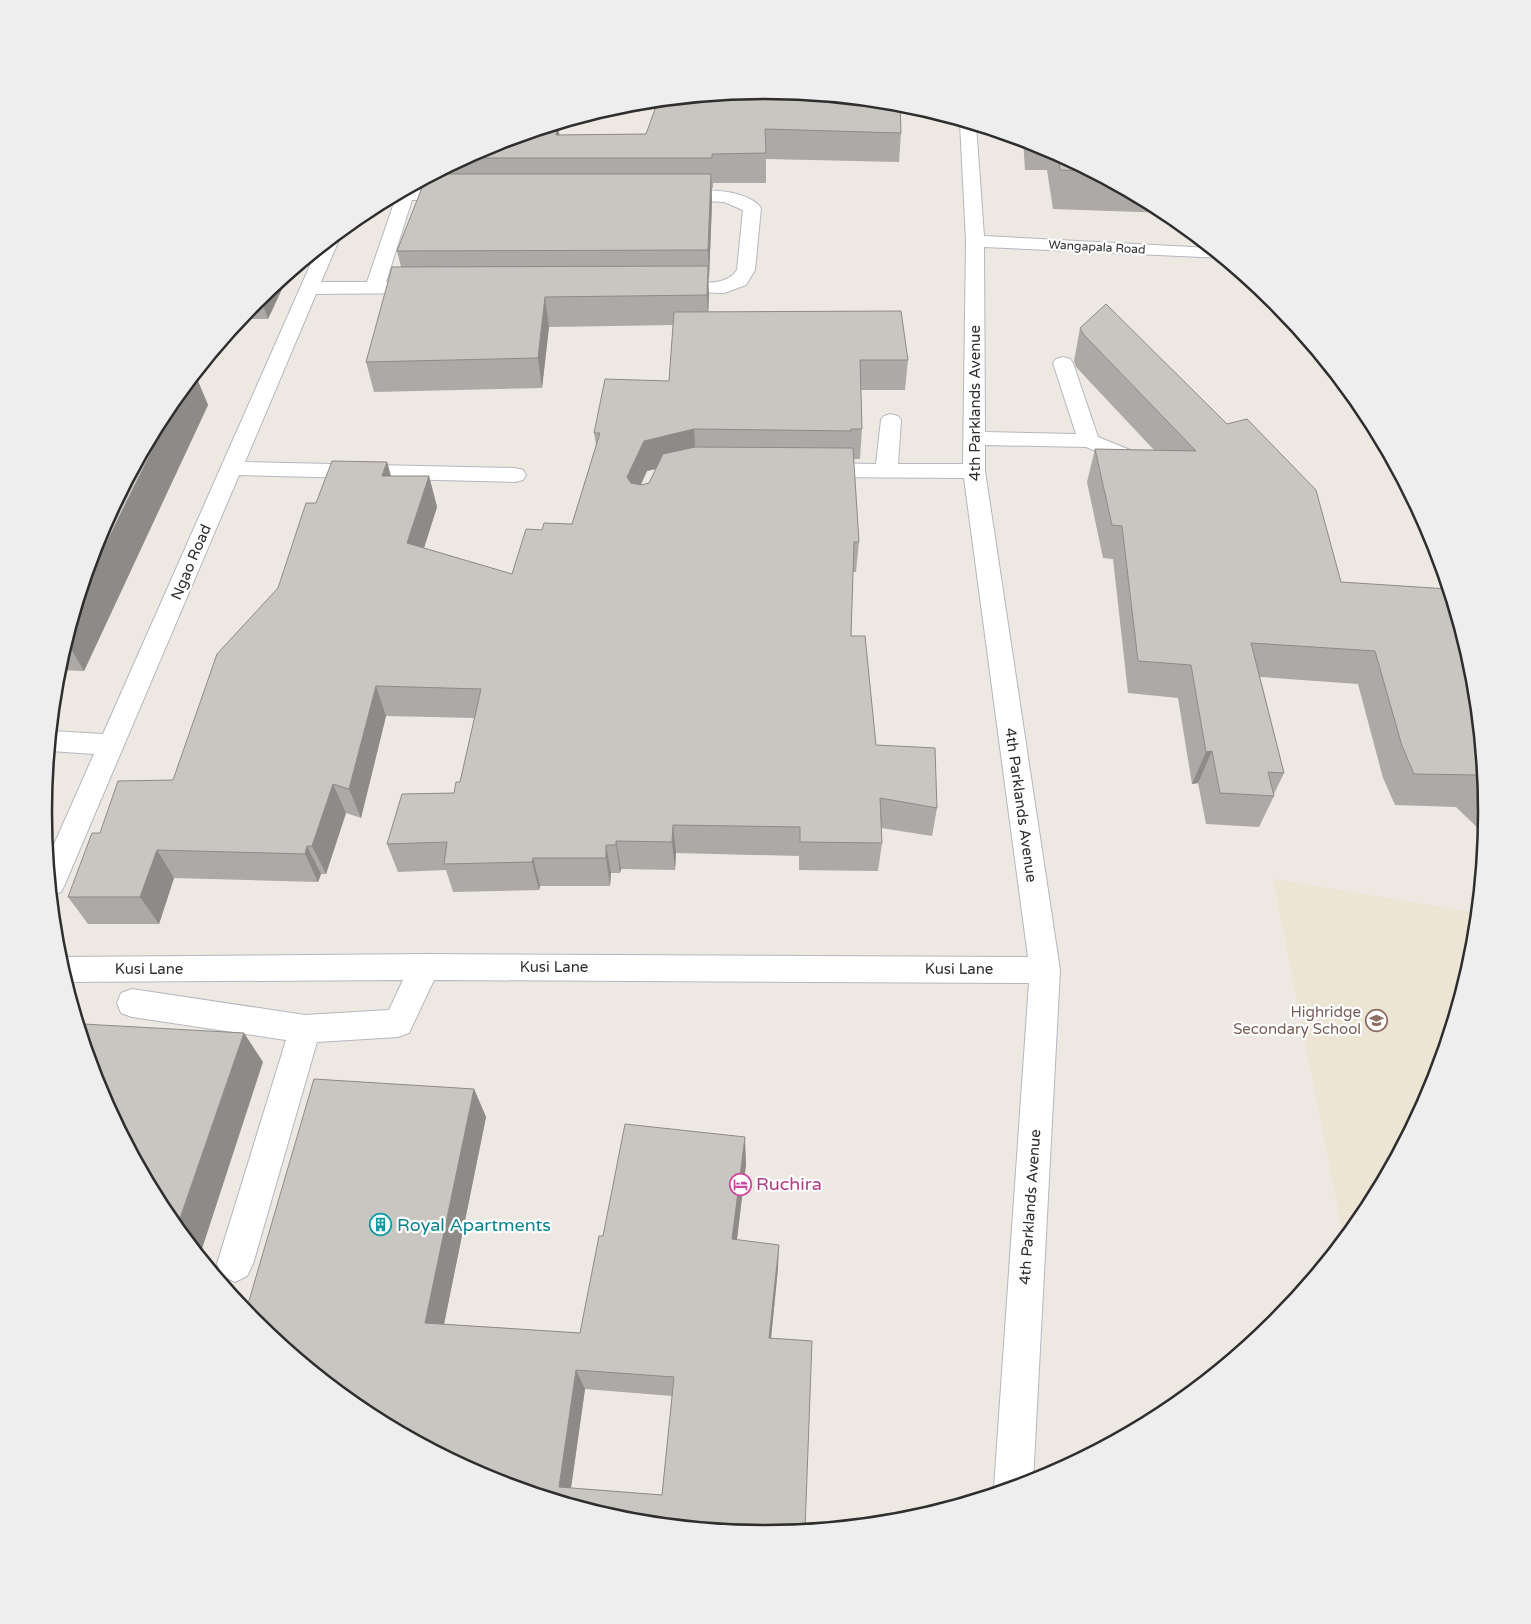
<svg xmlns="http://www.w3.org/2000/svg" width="1531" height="1624" viewBox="0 0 1531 1624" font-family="'Varela Round',sans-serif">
<rect width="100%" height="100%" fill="#ede9e2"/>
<path fill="#ece5d4" d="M1273,879L1477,913L1473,953L1432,1088L1365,1213L1344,1239Z"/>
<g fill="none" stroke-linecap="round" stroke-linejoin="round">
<defs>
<g id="minor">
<path d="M633,103L639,105L641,108L639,111L615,112L609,109Z"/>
<path d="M962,121L976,125L984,236L1211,248L1223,258L984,247L985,432L1076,434L1053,363L1056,359L1063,357L1070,359L1073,363L1098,437L1140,454L1143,459L1140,464L1132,466L1086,447L985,445V471L1060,970L1033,1482L996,1493L994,1488L1029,983L434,980L409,1033L398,1037L317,1042L253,1264L247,1276L235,1282L223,1276L217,1264L286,1040L132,1017L121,1013L117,1003L121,993L132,989L305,1015L389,1010L403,980L66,982L59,957L425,954L1028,957L964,478L817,477L809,475L806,470L809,465L817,463L876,464L881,420L884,416L891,414L898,416L901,420L898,464H963L966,241L960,123Z"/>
<path d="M406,190H456L462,191L465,195L462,199L456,200H412L386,282L431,283L433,287L431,291L424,293L316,294L245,462L515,468L523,470L526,475L523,480L515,482L239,475L65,884L61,892L52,895L48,858L94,754L50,751L52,731L103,734L316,252L336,236L339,240L321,282H367L395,200L389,199Z"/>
<path d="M674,190C696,190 746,187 761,208L755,270L746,285L724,293L665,291L663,287L665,283L672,281C692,281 725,289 737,270L743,210L724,202L668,199L665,195L668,191Z"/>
</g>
</defs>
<use href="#minor" stroke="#b5b7c0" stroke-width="2"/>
<use href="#minor" fill="#fff" fill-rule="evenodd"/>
</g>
<g fill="#ada9a6" fill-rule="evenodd">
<path d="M766,90L907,104L928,111L900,110L901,133L899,162L766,159V183H713V188H712V202L709,279H708V312L908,360L905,390H861L862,429L860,459H853L859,542L856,572H853L851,636L876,745L937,808L932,836L881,828L882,843L878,871L799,870V856L676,853L675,870L621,869L620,873H611L610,886H540L539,890L453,892L446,870L398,872L387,844L454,793L460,782L475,718L386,716L361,818L346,813L326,874H321L318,882L174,878L159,924H88L68,897L100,833L173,780L278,588L316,503L387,462L391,476H429L437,507L424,548L512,574L542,530L572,524L596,445L594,433L669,381L673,325L549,327L542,388L374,392L366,362L401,267L397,251L431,178L439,174V172L490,145L560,135L646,134ZM656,469L649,483L641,485L647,471Z"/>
<path d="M1023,139L1042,145L1168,213L1053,209L1047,170H1025Z"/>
<path d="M289,274L268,319H241L255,301Z"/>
<path d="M1080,328L1341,582L1473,671L1487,812L1485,835L1456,807L1395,805L1383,778L1358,684L1260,677L1284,773L1274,794V796L1259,827L1206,824L1198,783L1192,784L1178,698L1128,693L1113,559L1103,558L1087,482L1095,449L1154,450L1076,367L1074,361Z"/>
<path d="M195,374L208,405L84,671L58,670L99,536L166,411Z"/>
<path d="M474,1089L486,1117L444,1324L580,1333L603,1236L746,1164L737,1240L778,1268L771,1338L805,1530L624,1520L364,1412ZM585,1389L672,1396L662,1495L571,1488Z"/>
</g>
<g fill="#8d8a87">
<path d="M558,125L562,155L556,135Z"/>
<path d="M711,174L712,202L709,279L708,250Z"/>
<path d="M708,266L709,295L708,324L707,295Z"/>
<path d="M289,274L268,319L260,297Z"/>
<path d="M545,297L549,327L542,388L538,358Z"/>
<path d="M195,374L208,405L84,671L67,642L80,597L182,390Z"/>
<path d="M694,429L696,459L647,471L630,507L627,477L644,441Z"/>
<path d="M387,462L395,492L382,476Z"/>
<path d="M429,476L437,507L416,573L407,543Z"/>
<path d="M376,686L386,716L361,818L349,789Z"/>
<path d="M1212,751L1198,783L1192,784L1206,752Z"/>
<path d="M333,784L346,813L326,874L312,846Z"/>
<path d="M673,825L676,853L675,870L672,842Z"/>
<path d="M616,841L621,869L620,873L616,845Z"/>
<path d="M606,845L611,873L610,886L606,858Z"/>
<path d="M307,846L321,874L318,882L305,854Z"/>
<path d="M157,850L174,878L159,924L140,897Z"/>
<path d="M533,858L540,886L539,890L532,862Z"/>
<path d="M244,1033L263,1062L200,1255L177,1227Z"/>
<path d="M474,1089L486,1117L440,1344L425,1323Z"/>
<path d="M745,1137L746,1164L734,1263L732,1239Z"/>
<path d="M779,1245L778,1268L769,1358V1338Z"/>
<path d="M576,1370L585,1389L569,1502L559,1487Z"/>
</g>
<g fill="#c9c5c1" stroke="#8d8a87" fill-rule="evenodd">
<path d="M766,90L900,104L901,133L765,129L766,153L712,154V158H465L490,145L554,125H558L556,135L646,134L658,101Z"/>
<path d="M1058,154L1090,171L1060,170Z"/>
<path d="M436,174H711L708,250L397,251L425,180L428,178H431L432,176Z"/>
<path d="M708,266L707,295L545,297L538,358L366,362L392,267Z"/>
<path d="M1106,304L1227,424L1247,419L1316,490L1341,582L1448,589L1473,671L1484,781L1478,775L1414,774L1402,746L1375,651L1251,643L1284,773L1268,772L1274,796L1220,793L1212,751L1206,752L1191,665L1138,661L1122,526L1112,525L1095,449L1196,451L1084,335L1080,328Z"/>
<path d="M901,311L908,360H860L862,429H851V431L694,429L644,441L627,477L631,483L641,485L649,483L663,454L695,447L853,448L859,542H854L851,636H865L876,745L935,748L937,808L880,798L882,843L800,842V827L673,825L672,842L616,841V845H606V858H533L532,862L444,864L447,842L387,844L402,794L454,793L456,782H460L481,689L376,686L349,789L333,784L312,846H307L305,854L157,850L140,897H68L92,833H100L118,781L173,780L217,654L278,588L306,503H316L332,461L387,462L382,476H429L407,543L512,574L526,529L542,530L544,523L572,524L600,433H594L605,379L669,381L674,312Z"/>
<path d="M182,390L80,597L99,536L166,411Z"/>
<path d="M83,1024L244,1033L177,1227L165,1213L99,1088L81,1029Z"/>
<path d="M314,1079L474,1089L425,1323L580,1333L599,1236H603L625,1124L745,1137L732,1239L779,1245L769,1338L812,1341L805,1530L765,1534L624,1520L489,1479L364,1412L255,1322L246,1311ZM576,1370L674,1377L662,1495L559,1487Z"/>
</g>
<defs>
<symbol id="school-ring" viewBox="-11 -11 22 22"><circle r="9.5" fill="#fff" stroke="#8d6e63" stroke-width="1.5"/><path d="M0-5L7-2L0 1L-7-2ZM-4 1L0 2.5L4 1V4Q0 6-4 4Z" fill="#8d6e63"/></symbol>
<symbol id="hotel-ring" viewBox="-11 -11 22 22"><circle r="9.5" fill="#fff" stroke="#d1479c" stroke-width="1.5"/><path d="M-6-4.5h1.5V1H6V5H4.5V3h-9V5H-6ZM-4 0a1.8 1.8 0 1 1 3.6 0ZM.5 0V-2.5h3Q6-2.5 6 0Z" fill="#d1479c"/></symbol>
<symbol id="building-ring" viewBox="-11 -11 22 22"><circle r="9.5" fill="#fff" stroke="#0f9aa8" stroke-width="1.5"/><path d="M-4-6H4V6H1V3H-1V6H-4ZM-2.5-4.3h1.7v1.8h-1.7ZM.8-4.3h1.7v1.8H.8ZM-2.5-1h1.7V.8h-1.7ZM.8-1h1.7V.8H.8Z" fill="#0f9aa8"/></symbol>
</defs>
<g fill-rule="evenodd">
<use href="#school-ring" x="1364" y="1008" width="25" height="25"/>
<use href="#hotel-ring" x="728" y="1172" width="25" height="25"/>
<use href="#building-ring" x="368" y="1212" width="25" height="25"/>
</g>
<g text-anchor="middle" stroke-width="4.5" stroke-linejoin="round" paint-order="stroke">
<g font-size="12" fill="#2e2e2e" stroke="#fff">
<text transform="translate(1097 247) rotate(3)" y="4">Wangapala Road</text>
</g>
<g font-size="15" fill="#2e2e2e" stroke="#fff">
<text transform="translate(975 403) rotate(-90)" y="5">4th Parklands Avenue</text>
<text transform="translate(191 562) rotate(-67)" y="5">Ngao Road</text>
<text transform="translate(1021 805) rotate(82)" y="5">4th Parklands Avenue</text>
<text x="554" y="972">Kusi Lane</text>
<text x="149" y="974">Kusi Lane</text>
<text x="959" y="974">Kusi Lane</text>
<text transform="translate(1030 1207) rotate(-86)" y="5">4th Parklands Avenue</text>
</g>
<g font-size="15" fill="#785e54" stroke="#fff" text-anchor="end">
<text x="1361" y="1017">Highridge<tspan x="1361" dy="17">Secondary School</tspan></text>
</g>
<g font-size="18" fill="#b23c85" stroke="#fff" text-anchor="start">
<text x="756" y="1190">Ruchira</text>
</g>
<g font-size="18" fill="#0d838f" stroke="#fff" text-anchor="start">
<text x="397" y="1231">Royal Apartments</text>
</g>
</g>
<path d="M0 0H1531V1624H0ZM52 812a713 713 0 1 1 1426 0a713 713 0 1 1-1426 0Z" fill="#eee" fill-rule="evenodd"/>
<path fill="none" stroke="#2e2e2e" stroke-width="2.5" d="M52 812a713 713 0 1 1 1426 0a713 713 0 1 1-1426 0Z"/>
</svg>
